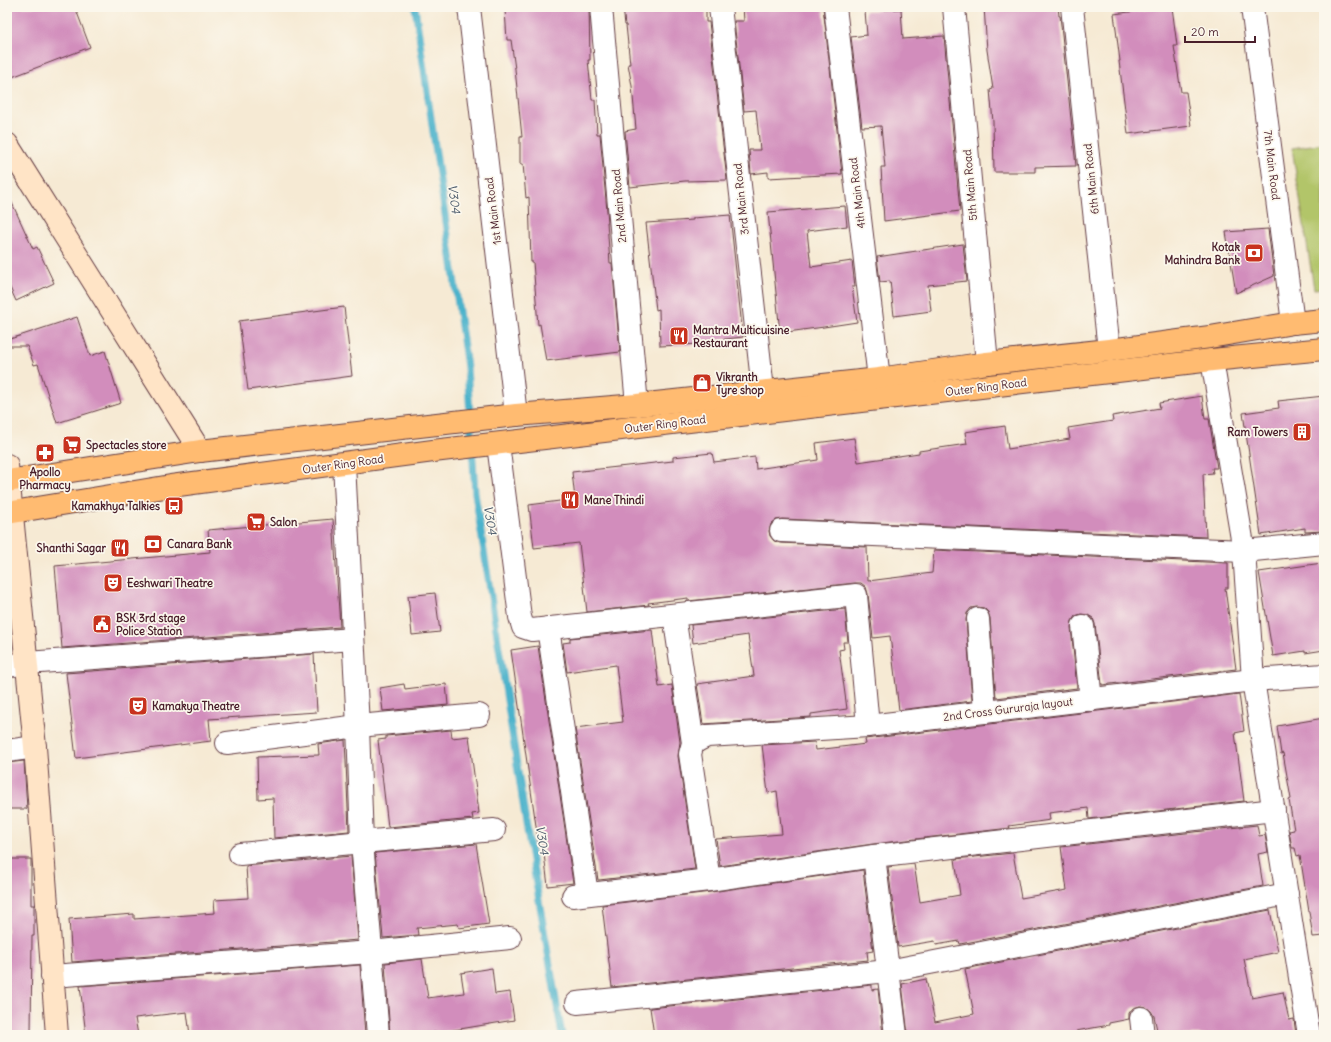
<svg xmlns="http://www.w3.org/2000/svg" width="1331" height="1042" viewBox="0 0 1331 1042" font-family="Delius,sans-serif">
<rect width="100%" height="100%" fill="#fbf7ec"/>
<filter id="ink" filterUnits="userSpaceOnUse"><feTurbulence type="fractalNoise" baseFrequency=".025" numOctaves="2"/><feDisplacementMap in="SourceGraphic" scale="8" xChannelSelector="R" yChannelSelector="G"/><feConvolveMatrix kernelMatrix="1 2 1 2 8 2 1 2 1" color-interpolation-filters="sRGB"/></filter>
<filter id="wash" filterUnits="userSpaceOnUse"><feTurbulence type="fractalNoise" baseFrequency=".012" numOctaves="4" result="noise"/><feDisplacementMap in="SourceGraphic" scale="16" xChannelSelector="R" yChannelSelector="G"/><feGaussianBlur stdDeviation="0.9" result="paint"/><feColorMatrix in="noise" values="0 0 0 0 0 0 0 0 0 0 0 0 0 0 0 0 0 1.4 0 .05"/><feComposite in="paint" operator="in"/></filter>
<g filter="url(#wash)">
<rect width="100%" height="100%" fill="#f6ead4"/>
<path fill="#b2c569" stroke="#7e724a" d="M1324,143V288L1314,289L1292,148Z"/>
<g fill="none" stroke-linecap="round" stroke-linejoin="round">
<path stroke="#4cb2cb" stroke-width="7" d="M415,7L467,367L475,493L528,836L562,1035"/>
</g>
<g id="blocks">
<g fill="#d28dbc">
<path d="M7,7H75L90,47L7,79Z"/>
<path d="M557,7H589L590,60H588L592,100H595L597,134H600L608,222H607L610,263H612L620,352L546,361L540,324L538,325L533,262H531L529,197L526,198L523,164H520V137H522L515,69L511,40H507L505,10Z"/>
<path d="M623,7H706V22H709L727,180L685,181L630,187L625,131L636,129L632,86L628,64H630L626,25H625Z"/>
<path d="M743,7H823L842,174L768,178V172L751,174L749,150H760L756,110L744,111L734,21H744Z"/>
<path d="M984,7H1058L1059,16H1060L1076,166L1035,167V172H994L993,122L990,90L993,89L987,50Z"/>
<path d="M1167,7H1172L1177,46H1174L1181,92H1186L1191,126L1128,134L1119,61H1120L1114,14Z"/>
<path d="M901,9L903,39L944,36L960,211L884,221L881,167H885L881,126L862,127L851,37L867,35L865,11Z"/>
<path d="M7,192L33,249L37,247L54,283L16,301L7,281Z"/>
<path d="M845,206L847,226L807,231L811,267L852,261L855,287H852L857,322L824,327L780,333L768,212Z"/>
<path d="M730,215L743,337L700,342V344L660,346L659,309L656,310L646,223L693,220V218Z"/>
<path d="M1268,229L1274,276L1236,293L1226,232Z"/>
<path d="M963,244L967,281L928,285L931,311L894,316L890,281L880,282L877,257Z"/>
<path d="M344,307L352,376L248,390L239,321Z"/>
<path d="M77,317L90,356L105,351L121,403L57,423L38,364L34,365L27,346H7V340Z"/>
<path d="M1202,396L1205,419H1209L1217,468H1212L1213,473L1203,474L1206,537L782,519L776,520L771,524L769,531L770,536L774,541L780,543L867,547L868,581L932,573L934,550L1228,563V588H1225L1236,669L1102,685L1095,624L1093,618L1088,615L1081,614L1075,616L1072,621L1071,627L1077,688L996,698L990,618L988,612L984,608L977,607L971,608L967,613L966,620L972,701L899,710L890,636L873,638L868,594L866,587L861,583H855L688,601V598L648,603L649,605L587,612L579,543L534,548L529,505L575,499L572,472L673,461V457L712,453L714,462L755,457L756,469L818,460L816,443L854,438L858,462L919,453V451L967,444L965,432L1005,426L1008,449L1070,439L1068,428L1113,421L1112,416L1160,408L1159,403Z"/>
<path d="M1324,396V531L1305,532V528L1261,535L1243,413L1279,408L1278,401Z"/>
<path d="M333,519L340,627L62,648L55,566L210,552L208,530Z"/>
<path d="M1322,563L1324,579V650L1305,653V651L1273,656L1259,572Z"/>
<path d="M435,593L440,632L412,635L408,596Z"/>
<path d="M845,609L848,642H843L844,649L839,650L847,709L811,714V717L703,724L697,684L754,676L748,635L693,643L691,625Z"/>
<path d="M652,630L659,687L672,685L680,742L678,756L695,869L599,880H598L575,728L623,722L616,665L567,672L563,643L570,642V638Z"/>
<path d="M538,646L573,883L548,886L543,846L539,847L511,650Z"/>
<path d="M314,654L317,712L209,719L211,741L76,758L66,673Z"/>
<path d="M404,684L405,689L446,684L448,705L383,711L380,688Z"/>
<path d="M1239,694L1244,731L1235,733L1244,801L1089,819L1088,808L1049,813L1050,820L1009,826L1010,828L873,844L720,866L716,839L782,834L777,791L768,793L762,745L815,742L816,750L866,744L865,739Z"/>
<path d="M1324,718V936L1313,937L1300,855L1297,856L1295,848H1292L1289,831L1294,830L1289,800L1291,799L1283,753L1281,754L1277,726Z"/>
<path d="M451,730L452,738L469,736L479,813L472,814L473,819L388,827L378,740L386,739V736Z"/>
<path d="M345,740L349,831L274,838L273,798L258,799L257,757L319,755L318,744Z"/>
<path d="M24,761L27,809H7V763Z"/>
<path d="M1257,825L1259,836L1265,835L1268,852L1258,854L1263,886L960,944L959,941L936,945L935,941L898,947L888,867L914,864L920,902L960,895L955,859L1013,853L1021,898L1067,890L1061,847Z"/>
<path d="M476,844L489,924L459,928L458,924L417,928L418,935L383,938L375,853Z"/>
<path d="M351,856L358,940L72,962L69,919L134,914V919L215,913L214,900L248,898L246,866Z"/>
<path d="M7,859H31V905H34V936H32L31,1035H7Z"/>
<path d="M863,870L873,951L867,952L868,960L612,987L602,905L711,892Z"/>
<path d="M1270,910L1278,952L1244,959L1252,998L1283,992L1289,1020L1294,1019L1296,1035H1158L1154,1016L1151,1011L1146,1007L1140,1006L1133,1008L1129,1013V1019L1109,1023V1025L1076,1031L1077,1035H908L902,984L926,979L935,1022L974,1014L965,969Z"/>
<path d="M422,959L428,998L464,993L461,973L492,968L495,994L510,992L514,1020L436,1033V1032L417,1035H390L385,963Z"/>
<path d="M360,965L365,1035H190L187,1012L135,1018L138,1035H86L80,986Z"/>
<path d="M872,985V990L878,989L883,1035H654L650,1008Z"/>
<path d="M1324,1014V1035H1321L1319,1015Z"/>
</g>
</g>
</g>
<g filter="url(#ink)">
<use href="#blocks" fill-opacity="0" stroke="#643d44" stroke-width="1"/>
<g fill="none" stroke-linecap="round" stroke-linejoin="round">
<defs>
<g id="street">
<path d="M469,7L516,415"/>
<path d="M601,7L637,405"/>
<path d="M720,7L763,390"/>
<path d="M835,7L879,379"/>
<path d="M954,7L987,363"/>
<path d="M1072,7L1109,350"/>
<path d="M1252,7L1293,323"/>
<path d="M1212,360L1244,551L1253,680L1309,1035"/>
<path d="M498,444L520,617L523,627L532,630L856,595L868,726"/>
<path d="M344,464L358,726L362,842L378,1035"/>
<path d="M781,531L1244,551L1324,543"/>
<path d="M674,615L693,743L690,754L709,880"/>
<path d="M978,619L985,712"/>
<path d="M1083,626L1091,700"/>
<path d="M548,628L587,894"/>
<path d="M7,666L27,663L353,639"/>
<path d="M227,743L358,726L479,715"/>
<path d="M693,743L707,736L868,726L1253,680L1324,675"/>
<path d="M7,751L35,747"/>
<path d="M240,854L362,842L494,830"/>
<path d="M874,856L896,1035"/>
<path d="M573,896L709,880L874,856L1274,810"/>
<path d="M52,976L371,952L510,938"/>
<path d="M577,1003L888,971L1287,894"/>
<path d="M1141,1018L1143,1035"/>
</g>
<g id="secondary">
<path d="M7,144L200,451"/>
<path d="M7,465L35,747L57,1035"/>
</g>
<g id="highway">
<path d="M7,481L200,451L516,415L637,405L879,379L987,363L1109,350L1210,337L1293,323L1324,320"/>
<path d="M7,513L171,486L433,451L1212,360L1324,349"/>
</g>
</defs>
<use href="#street" stroke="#643d44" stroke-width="24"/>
<use href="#secondary" stroke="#643d44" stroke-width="24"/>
<use href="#highway" stroke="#643d44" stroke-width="24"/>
<use href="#street" stroke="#fff" stroke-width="22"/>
<use href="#secondary" stroke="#ffe4c6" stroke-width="22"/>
<use href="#highway" stroke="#ffbb71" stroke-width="22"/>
</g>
</g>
<defs>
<symbol id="bank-square" viewBox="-11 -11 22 22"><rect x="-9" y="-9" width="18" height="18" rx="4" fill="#c8321e" stroke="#fbf7ec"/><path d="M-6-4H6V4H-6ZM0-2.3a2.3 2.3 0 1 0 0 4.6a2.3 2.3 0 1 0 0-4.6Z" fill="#fff"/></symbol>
<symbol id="restaurant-square" viewBox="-11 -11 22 22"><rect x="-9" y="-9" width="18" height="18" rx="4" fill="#c8321e" stroke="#fbf7ec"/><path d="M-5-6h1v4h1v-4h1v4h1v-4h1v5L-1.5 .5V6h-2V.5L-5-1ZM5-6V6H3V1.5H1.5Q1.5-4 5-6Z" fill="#fff"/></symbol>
<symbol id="shop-square" viewBox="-11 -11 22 22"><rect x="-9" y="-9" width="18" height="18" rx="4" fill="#c8321e" stroke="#fbf7ec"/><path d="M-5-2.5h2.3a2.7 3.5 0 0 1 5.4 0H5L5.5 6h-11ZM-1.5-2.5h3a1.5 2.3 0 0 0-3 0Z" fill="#fff"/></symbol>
<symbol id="building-square" viewBox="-11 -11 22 22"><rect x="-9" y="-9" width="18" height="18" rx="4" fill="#c8321e" stroke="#fbf7ec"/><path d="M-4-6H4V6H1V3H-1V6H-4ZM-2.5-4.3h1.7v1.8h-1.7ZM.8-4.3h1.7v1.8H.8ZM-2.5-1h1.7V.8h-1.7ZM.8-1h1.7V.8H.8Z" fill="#fff"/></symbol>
<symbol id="supermarket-square" viewBox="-11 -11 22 22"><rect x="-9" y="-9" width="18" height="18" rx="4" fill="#c8321e" stroke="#fbf7ec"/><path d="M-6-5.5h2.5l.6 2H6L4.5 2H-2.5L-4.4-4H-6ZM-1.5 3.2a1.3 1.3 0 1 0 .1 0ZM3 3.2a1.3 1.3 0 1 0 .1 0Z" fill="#fff"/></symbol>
<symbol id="pharmacy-square" viewBox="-11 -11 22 22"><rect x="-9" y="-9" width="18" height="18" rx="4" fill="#c8321e" stroke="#fbf7ec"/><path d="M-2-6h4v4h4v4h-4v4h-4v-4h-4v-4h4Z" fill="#fff"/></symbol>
<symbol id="bus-square" viewBox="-11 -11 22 22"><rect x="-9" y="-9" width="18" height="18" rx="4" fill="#c8321e" stroke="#fbf7ec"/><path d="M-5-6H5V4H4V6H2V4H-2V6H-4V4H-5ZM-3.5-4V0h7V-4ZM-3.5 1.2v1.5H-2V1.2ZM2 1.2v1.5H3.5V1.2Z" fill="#fff"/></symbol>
<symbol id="theatre-square" viewBox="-11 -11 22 22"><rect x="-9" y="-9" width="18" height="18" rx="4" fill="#c8321e" stroke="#fbf7ec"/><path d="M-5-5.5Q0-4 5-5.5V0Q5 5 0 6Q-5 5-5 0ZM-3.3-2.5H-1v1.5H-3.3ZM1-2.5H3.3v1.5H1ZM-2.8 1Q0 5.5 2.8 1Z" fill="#fff"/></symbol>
<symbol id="civic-square" viewBox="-11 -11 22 22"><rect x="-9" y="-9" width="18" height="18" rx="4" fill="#c8321e" stroke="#fbf7ec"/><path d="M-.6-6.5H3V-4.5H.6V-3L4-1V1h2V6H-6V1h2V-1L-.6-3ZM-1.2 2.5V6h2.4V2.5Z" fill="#fff"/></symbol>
</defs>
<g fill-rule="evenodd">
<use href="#bank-square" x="1243" y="242" width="22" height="22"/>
<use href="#restaurant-square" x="668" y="325" width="22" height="22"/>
<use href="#shop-square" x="691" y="372" width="22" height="22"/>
<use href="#building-square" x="1291" y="421" width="22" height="22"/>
<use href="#supermarket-square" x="61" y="434" width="22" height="22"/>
<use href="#pharmacy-square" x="34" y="442" width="22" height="22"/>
<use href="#restaurant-square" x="559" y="489" width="22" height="22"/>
<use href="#bus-square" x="163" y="495" width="22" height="22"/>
<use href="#supermarket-square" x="245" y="511" width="22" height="22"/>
<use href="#bank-square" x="142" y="533" width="22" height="22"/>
<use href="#restaurant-square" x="109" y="537" width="22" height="22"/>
<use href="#theatre-square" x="102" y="572" width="22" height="22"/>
<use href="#civic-square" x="91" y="613" width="22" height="22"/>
<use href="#theatre-square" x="127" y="695" width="22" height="22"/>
</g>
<g text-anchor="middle" stroke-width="3.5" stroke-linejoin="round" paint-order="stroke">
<g font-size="11" fill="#4a1f2b" stroke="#fbf7ec">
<text transform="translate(1272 165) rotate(83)" y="4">7th Main Road</text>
<text transform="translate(1091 179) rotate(-96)" y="4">6th Main Road</text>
<text transform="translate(970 185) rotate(-95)" y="4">5th Main Road</text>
<text transform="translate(857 193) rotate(-97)" y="4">4th Main Road</text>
<text transform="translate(741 199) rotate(-96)" y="4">3rd Main Road</text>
<text transform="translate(619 206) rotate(-95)" y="4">2nd Main Road</text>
<text transform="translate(493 211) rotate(-97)" y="4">1st Main Road</text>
<text transform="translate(986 387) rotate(-7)" y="4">Outer Ring Road</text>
<text transform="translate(665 424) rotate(-7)" y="4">Outer Ring Road</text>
<text transform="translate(343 464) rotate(-8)" y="4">Outer Ring Road</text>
<text transform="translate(1008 709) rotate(-7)" y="4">2nd Cross Gururaja layout</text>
</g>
<g font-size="11" font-weight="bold" fill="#4a1f2b" stroke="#fbf7ec" text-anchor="start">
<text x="1240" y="251" text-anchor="end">Kotak<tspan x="1240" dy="13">Mahindra Bank</tspan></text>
<text x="693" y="334">Mantra Multicuisine<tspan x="693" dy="13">Restaurant</tspan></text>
<text x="716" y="381">Vikranth<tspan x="716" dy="13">Tyre shop</tspan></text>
<text x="1288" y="436" text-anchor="end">Ram Towers</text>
<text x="86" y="449">Spectacles store</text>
<text x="45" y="476" text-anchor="middle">Apollo<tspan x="45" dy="13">Pharmacy</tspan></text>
<text x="584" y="504">Mane Thindi</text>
<text x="160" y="510" text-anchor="end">Kamakhya Talkies</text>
<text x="270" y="526">Salon</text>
<text x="167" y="548">Canara Bank</text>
<text x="106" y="552" text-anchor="end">Shanthi Sagar</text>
<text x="127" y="587">Eeshwari Theatre</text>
<text x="116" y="622">BSK 3rd stage<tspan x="116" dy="13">Police Station</tspan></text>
<text x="152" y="710">Kamakya Theatre</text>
</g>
<g font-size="12" font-style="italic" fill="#4b5a6b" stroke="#fbf7ec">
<text transform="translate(454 199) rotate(82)" y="4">V304</text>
<text transform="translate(490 520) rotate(81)" y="4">V304</text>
<text transform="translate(542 840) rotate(81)" y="4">V304</text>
</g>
</g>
<rect width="1331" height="1042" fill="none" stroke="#fbf7ec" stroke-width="24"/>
<path d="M1185 36v6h70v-6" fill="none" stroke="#4a1f2b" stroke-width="2"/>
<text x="1191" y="36" font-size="12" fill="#4a1f2b" stroke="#fbf7ec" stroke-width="3" paint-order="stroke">20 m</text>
</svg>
